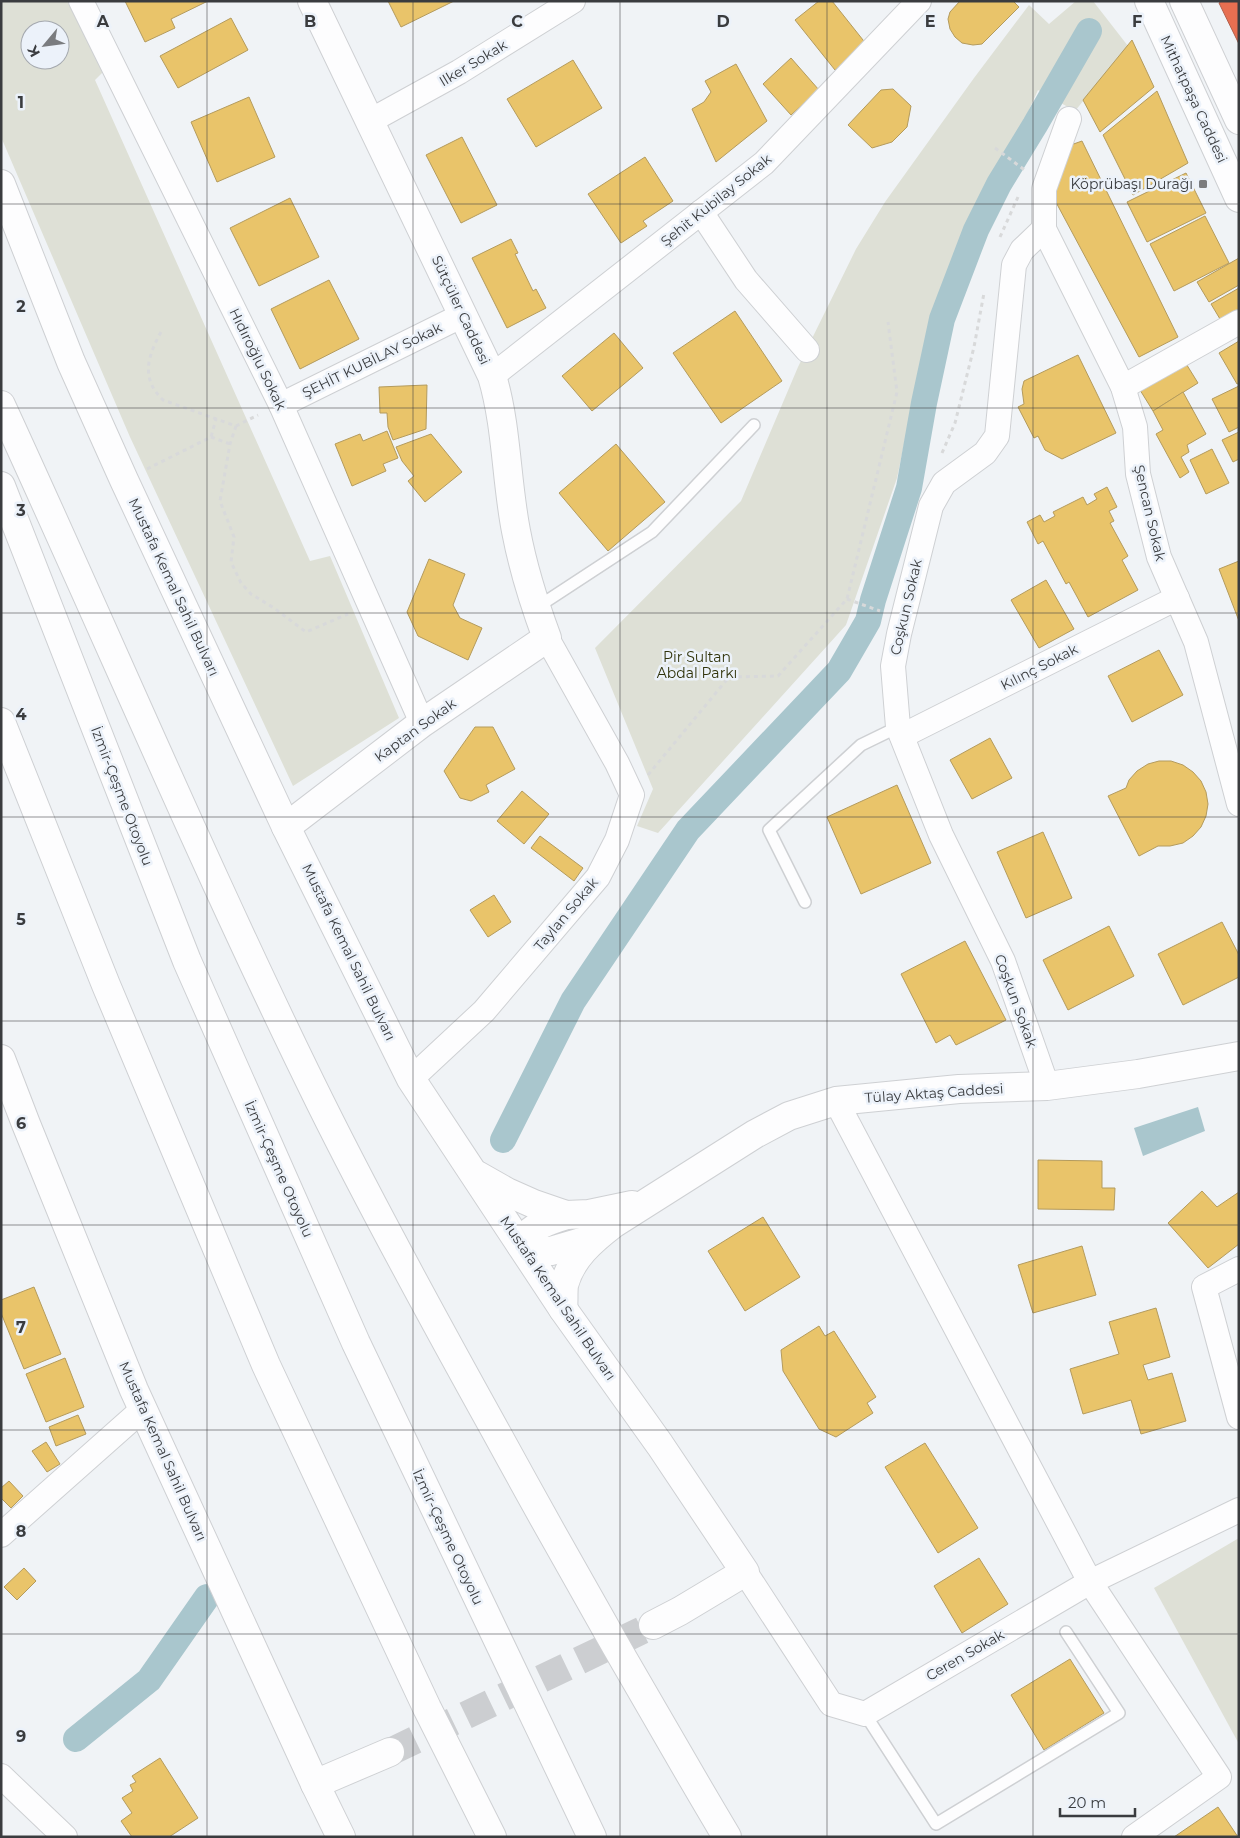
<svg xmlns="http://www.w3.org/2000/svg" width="1240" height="1838" viewBox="0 0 1240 1838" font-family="Montserrat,sans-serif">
<rect width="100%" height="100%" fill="#f0f3f6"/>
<g fill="#dee0d6" fill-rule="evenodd">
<path d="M1,1H67L104,71L95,80L310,561L330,556L399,718L293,786L130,437L1,137ZM30,30H60V60H30Z"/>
<path d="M1076,1H1093L1128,46L1075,111L1038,90L927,334L897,478L846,625L658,833L637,826L653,789L595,648L741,501L798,367L856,249L885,202L974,78L1029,5L1049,24Z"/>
<path d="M1239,1538V1744L1154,1588Z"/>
</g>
<path fill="#a9c6cd" d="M1198,1107L1205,1131L1143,1156L1134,1128Z"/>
<g fill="#e9c46a" stroke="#b49b5d">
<path d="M125,1H208L171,19L175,28L145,42Z"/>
<path d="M388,1H454L401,27Z"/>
<path d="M819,1H832L867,45L835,70L795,20Z"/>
<path d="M960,1H1013L1019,7L982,44L973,45L962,43L955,37L950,29L948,19L950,12Z"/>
<path d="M231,18L248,50L178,88L160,56Z"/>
<path d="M1132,40L1154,87L1100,132L1083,100Z"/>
<path d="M791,58L819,90L791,115L763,84Z"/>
<path d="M573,60L602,108L536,147L507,99Z"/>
<path d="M736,64L767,121L716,162L692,109L704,102L711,92L705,81Z"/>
<path d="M893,89L911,106L907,127L892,142L872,148L848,125L881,90Z"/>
<path d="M1157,91L1188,163L1133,195L1103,135Z"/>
<path d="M249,97L275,157L217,182L191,122Z"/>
<path d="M462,137L497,205L461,223L426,155Z"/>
<path d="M1082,141L1178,337L1139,357L1051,193L1068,146Z"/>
<path d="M645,157L673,201L643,221L647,226L621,243L588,194Z"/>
<path d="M1186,173L1206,213L1147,242L1127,202Z"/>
<path d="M290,198L319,257L259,286L230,228Z"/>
<path d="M1205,216L1229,263L1174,291L1150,244Z"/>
<path d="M511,239L518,253L515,254L533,291L536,289L546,308L507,328L472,258Z"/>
<path d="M1239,258V285L1209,302L1197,282Z"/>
<path d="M329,280L359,339L300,369L271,309Z"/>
<path d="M1239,288V315L1223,324L1211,304Z"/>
<path d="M735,311L782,381L721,423L673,353Z"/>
<path d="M614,333L643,368L592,411L562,376Z"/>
<path d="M1239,341V383L1237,384L1219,353Z"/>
<path d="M1078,355L1116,433L1062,459L1045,450L1038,436L1034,438L1018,407L1024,404L1022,389L1024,381Z"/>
<path d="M1185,362L1198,383L1153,411L1140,390Z"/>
<path d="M427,385L426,429L393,440L388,427L387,413H380L379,387Z"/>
<path d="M1239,386V427L1229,432L1212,399Z"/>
<path d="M1183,392L1206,434L1187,445L1189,452L1181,457L1189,472L1180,478L1156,434L1163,430L1153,411Z"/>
<path d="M387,431L398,458L383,464L386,471L352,486L335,444L360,434L363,441Z"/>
<path d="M1239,432V459L1233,462L1222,440Z"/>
<path d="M431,434L462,472L425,502L408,481L414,476L402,461L396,447Z"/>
<path d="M616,444L665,502L608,551L559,493Z"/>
<path d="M1212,449L1229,483L1206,494L1190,460Z"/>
<path d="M1107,487L1117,507L1109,511L1114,521L1110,523L1128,556L1122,560L1138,590L1088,617L1069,582L1066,584L1043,541L1038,544L1027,522L1040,515L1044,522L1055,516L1053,512L1083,497L1087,505L1097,499L1094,494Z"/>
<path d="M429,559L465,574L453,605L460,618L482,628L468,660L418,636L407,612Z"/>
<path d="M1239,561V621L1219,569Z"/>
<path d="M1046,580L1074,629L1039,648L1011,600Z"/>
<path d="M1159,650L1183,695L1132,722L1108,676Z"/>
<path d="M475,727H493L515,769L486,785L489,792L471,801L460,798L444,771Z"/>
<path d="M990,738L1012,778L972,799L950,760Z"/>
<path d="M1159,761H1171L1183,765L1193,772L1201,781L1206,792L1208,804L1206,816L1201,827L1193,836L1183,843L1170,846H1158L1139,856L1108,796L1126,788L1129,780L1137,771L1148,764Z"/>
<path d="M897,785L931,863L861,894L827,817Z"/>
<path d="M522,791L549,814L524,844L497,821Z"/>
<path d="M1043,832L1072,898L1026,918L997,852Z"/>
<path d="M540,836L583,868L574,881L531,848Z"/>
<path d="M494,895L511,922L488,937L470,910Z"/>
<path d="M1222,922L1239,955V977L1183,1005L1158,954Z"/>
<path d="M1109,926L1134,976L1068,1010L1043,960Z"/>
<path d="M965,941L1006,1020L956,1045L950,1035L936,1043L901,974Z"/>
<path d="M1038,1160L1102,1161V1188H1115L1114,1210L1038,1209Z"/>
<path d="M1202,1191L1217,1207L1239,1192V1244L1208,1268L1168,1223Z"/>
<path d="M763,1217L800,1277L745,1311L708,1251Z"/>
<path d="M1082,1246L1096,1295L1033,1313L1018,1265Z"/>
<path d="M34,1287L61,1354L24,1369L1,1313V1300Z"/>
<path d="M1156,1308L1170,1357L1143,1365L1148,1380L1172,1373L1186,1421L1141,1434L1131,1400L1083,1414L1070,1369L1119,1354L1109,1322Z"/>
<path d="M819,1326L825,1336L834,1331L876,1397L867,1403L873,1413L836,1437L819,1429L783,1371L781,1350Z"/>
<path d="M65,1358L84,1407L46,1422L26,1374Z"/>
<path d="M78,1415L86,1434L56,1446L49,1427Z"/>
<path d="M46,1442L60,1464L47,1472L32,1451Z"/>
<path d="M925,1443L978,1528L938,1553L885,1467Z"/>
<path d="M9,1481L23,1496L11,1508L1,1498V1488Z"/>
<path d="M979,1558L1008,1604L962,1633L934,1586Z"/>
<path d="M24,1568L36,1581L17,1600L4,1587Z"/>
<path d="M1070,1659L1104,1713L1044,1750L1011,1695Z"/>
<path d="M160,1758L198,1818L169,1837H132L121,1821L132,1813L122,1798L133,1791L130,1785L136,1782L132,1776Z"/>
<path d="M1218,1807L1238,1837H1174Z"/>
</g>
<path fill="#e76f51" stroke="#b3604c" d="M1222,1H1239V44L1219,3Z"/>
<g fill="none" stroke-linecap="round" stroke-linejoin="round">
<g stroke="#a9c6cd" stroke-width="26">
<path d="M503,1140L573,1001L688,830L839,671L868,621L873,600L909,488L924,403L942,319L976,230L999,184L1035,125L1089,31"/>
<path d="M76,1739L149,1680L207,1597"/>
</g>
<path stroke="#ccced1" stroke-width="28" stroke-dasharray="28 14" stroke-linecap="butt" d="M390,1752L653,1625"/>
<defs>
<g id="service">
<path d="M536,608L652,532L754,425"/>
<path d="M805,902L769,830L861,745L898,727"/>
<path d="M865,1714L936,1824L1119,1713L1066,1632"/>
</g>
<g id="minor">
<path d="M81,1L281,405L422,723"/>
<path d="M1069,119L1044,189V229L1123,387L1135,427L1138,474L1159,557L1196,642L1239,804"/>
<path d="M370,121L459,72L573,1"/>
<path d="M701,212L746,280L807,350"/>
<path d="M1044,229L1022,250L1014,265L997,436L985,453L944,483L931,506L899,634L893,666L898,727L941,835L1003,961L1047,1086"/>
<path d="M492,376L764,163L919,1"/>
<path d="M1123,387L1239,322"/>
<path d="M281,405L463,315"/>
<path d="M902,736L1177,598"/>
<path d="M411,1079L484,1011L598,877L617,840L632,795L617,763L547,638"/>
<path d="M836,1101L1090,1582L1219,1777L1134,1837"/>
<path d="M1239,1269L1204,1287L1239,1417"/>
<path d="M1,1535L143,1409"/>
<path d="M745,1572L831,1704L865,1714L1090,1582L1239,1510"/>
<path d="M1,1776L65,1837"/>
</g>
<g id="tertiary">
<path d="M1,184L71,362L124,480L286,827L411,1079L563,1309L660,1445L745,1572L680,1611L653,1625"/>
<path d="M286,827L422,723L547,638C534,603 523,568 516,531C506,480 507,426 492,376L312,1"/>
<path d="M477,1175L507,1192L534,1204L566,1215L589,1214L632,1205"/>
<path d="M566,1215C547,1222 530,1225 521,1245L539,1251H551L595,1238"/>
<path d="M563,1309C564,1301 563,1293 564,1285C571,1258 592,1240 613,1224L755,1134L789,1116L836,1101L959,1089L1047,1086L1138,1074L1239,1056"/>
<path d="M315,1784L390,1752"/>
</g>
<path id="secondary" d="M1,1059L26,1124L134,1390L315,1784L341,1837"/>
<g id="primary">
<path d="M1149,1L1239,198"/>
<path d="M1184,1L1239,120"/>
</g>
<g id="motorway">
<path d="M1,405C108,637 207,873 320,1102C375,1213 435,1322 495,1430C570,1567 647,1702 727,1837"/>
<path d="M1,486L187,961L356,1343L592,1837"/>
<path d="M1,722L106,985L266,1365L427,1708L492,1837"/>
</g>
</defs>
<use href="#service" stroke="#ced0d3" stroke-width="14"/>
<use href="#minor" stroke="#ced0d3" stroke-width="26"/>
<use href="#tertiary" stroke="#ced0d3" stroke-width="30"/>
<use href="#secondary" stroke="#ced0d3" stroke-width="30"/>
<use href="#primary" stroke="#ced0d3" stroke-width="30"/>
<use href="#motorway" stroke="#ced0d3" stroke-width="30"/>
<g stroke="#d8d9da" stroke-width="3" stroke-dasharray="4 4" stroke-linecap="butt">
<path d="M995,148L1026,171"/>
<path d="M1000,237L1018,197"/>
<path d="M161,332C148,356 140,378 163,400L236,426L258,415"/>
<path d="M236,426L230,444L220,501L234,537L231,562L241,583L251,594L274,608L306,632L348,614"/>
<path d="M211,437L230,444"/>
<path d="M942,453L955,423L974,347L984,293"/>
<path d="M147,469L211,437L216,419"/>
<path d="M847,599L880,611"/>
<path d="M648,775L729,677L778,676L847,599L897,392L888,322"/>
</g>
<use href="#service" stroke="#fdfdfe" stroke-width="11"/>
<use href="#minor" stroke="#fdfdfe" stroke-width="24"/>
<use href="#tertiary" stroke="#fdfdfe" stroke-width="28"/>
<use href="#secondary" stroke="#fdfdfe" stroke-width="28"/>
<use href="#primary" stroke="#fdfdfe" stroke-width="28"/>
<use href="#motorway" stroke="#fdfdfe" stroke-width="28"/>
</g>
<path fill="none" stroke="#3a3c3f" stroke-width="1" stroke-opacity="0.55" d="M207,1V1837M413,1V1837M620,1V1837M827,1V1837M1033,1V1837M1,204H1239M1,408H1239M1,613H1239M1,817H1239M1,1021H1239M1,1225H1239M1,1430H1239M1,1634H1239"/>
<rect fill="#7a7c7f" stroke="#ecf2fa" stroke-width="2" x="1198" y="179" width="10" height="10" rx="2.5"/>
<g text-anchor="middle" stroke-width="5" stroke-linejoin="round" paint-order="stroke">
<g font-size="14" fill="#3a3c3f" stroke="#ecf2fa">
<text transform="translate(473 63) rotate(-31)" y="5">Ilker Sokak</text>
<text transform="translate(1194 99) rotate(65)" y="5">Mithatpaşa Caddesi</text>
<text transform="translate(716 200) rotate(-39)" y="5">Şehit Kubilay Sokak</text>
<text transform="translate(461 310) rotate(65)" y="5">Sütçüler Caddesi</text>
<text transform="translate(258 359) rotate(64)" y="5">Hıdıroğlu Sokak</text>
<text transform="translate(372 360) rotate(-26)" y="5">ŞEHİT KUBİLAY Sokak</text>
<text transform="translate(1150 513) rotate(77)" y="5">Şencan Sokak</text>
<text transform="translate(174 587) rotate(65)" y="5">Mustafa Kemal Sahil Bulvarı</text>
<text transform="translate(906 607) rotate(-77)" y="5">Coşkun Sokak</text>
<text transform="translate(1039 667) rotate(-27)" y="5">Kılınç Sokak</text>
<text transform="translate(415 730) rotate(-36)" y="5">Kaptan Sokak</text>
<text transform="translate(122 796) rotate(69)" y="5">İzmir-Çeşme Otoyolu</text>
<text transform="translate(566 914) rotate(-50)" y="5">Taylan Sokak</text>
<text transform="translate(349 952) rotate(64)" y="5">Mustafa Kemal Sahil Bulvarı</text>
<text transform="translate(1016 1001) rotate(70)" y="5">Coşkun Sokak</text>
<text transform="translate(934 1093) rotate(-4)" y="5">Tülay Aktaş Caddesi</text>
<text transform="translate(279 1169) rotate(66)" y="5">İzmir-Çeşme Otoyolu</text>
<text transform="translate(558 1298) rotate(56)" y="5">Mustafa Kemal Sahil Bulvarı</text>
<text transform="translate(163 1451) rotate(66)" y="5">Mustafa Kemal Sahil Bulvarı</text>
<text transform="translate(448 1537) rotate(65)" y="5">İzmir-Çeşme Otoyolu</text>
<text transform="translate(965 1655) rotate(-30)" y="5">Ceren Sokak</text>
</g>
<g font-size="14" fill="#3a3c3f" stroke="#ecf2fa" text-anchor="end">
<text x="1193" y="189">Köprübaşı Durağı</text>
</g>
<g font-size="14" fill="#30330a" stroke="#ecf2fa">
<text x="697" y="662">Pir Sultan<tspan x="697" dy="16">Abdal Parkı</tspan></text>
</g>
</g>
<g font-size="16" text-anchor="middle" font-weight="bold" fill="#3a3c3f" stroke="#ecf2fa" stroke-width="5" stroke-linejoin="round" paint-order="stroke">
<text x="103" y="27">A</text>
<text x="310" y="27">B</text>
<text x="517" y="27">C</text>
<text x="723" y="27">D</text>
<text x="930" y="27">E</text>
<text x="1137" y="27">F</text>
<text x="21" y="108">1</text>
<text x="21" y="312">2</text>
<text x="21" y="516">3</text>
<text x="21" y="720">4</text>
<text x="21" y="925">5</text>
<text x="21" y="1129">6</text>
<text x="21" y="1333">7</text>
<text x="21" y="1537">8</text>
<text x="21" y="1742">9</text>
</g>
<rect width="1240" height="1838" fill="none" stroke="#3a3c3f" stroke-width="5"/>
<g transform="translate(45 45) rotate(241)"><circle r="24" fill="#ecf2fa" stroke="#a5a9af"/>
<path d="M0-4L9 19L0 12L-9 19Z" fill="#7a7c7f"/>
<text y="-8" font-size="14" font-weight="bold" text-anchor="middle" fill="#3a3c3f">K</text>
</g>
<path d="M1060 1808v8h75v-8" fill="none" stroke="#3a3c3f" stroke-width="2.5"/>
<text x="1068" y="1808" font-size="15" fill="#3a3c3f" stroke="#ecf2fa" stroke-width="4" paint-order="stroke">20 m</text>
</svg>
